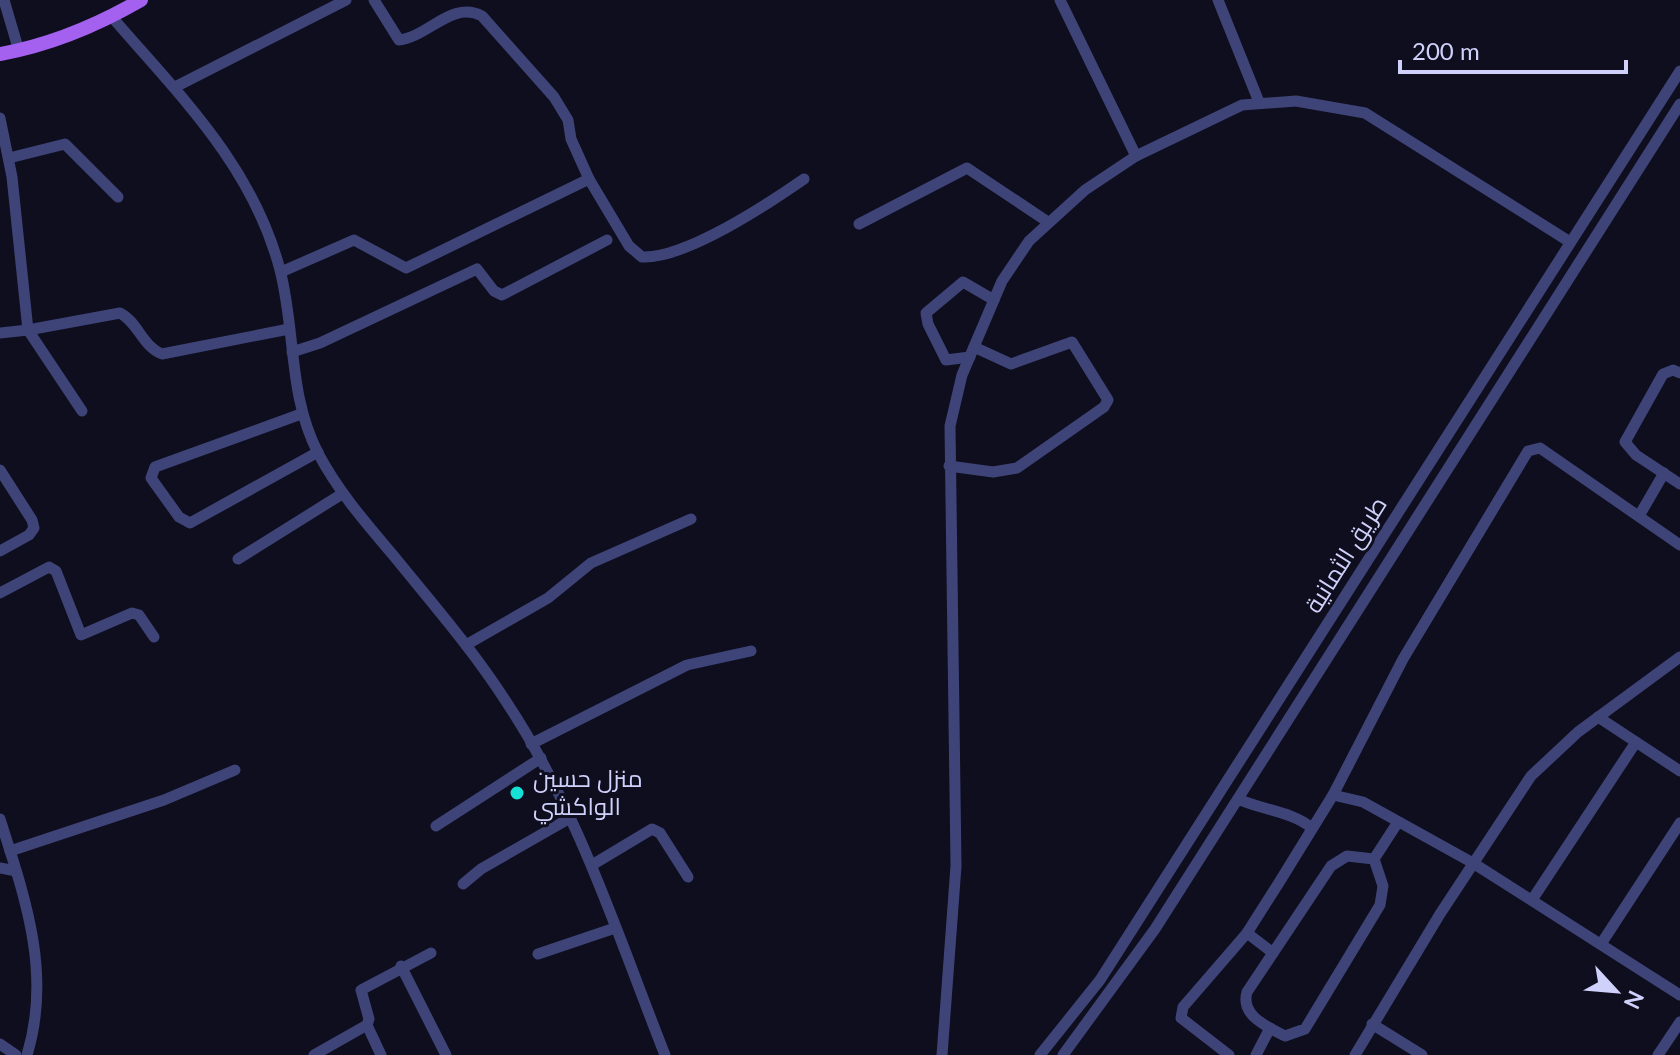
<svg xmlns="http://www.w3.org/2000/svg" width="1680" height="1055" viewBox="0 0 1680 1055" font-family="Lato,Cairo,sans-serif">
<rect width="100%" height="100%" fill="#0e0e1e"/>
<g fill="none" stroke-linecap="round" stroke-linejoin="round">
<g stroke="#3e4478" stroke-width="11">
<path d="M4,0L19,51"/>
<path d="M374,0L399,40C428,37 452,0 482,16L554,97L568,120L571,139L589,179L629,246L642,257C685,259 768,204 804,179"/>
<path d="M1060,0L1136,156"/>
<path d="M1218,0L1259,102"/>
<path d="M112,17C179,95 253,166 280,270C296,332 288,395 318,453C338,491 365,522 393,555C432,603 473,650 507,703C578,810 618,936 665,1055"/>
<path d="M175,87L346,0"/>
<path d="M0,118L12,177L28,330L0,333"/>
<path d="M9,158L65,144L118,197"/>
<path d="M859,224L967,168L1048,222"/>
<path d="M281,272L354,240L406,268L589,179"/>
<path d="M292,352L320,343L477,269L494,291L502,295L607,240"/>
<path d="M970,357L946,360L928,324L926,313L963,282L994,300"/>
<path d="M1680,373L1673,370L1663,374L1625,442L1636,455L1680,484"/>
<path d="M82,411L28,330L120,313C138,322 142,346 162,354L289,329"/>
<path d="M301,414L155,467L151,478L179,517L190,523L318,452"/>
<path d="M949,466L993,472L1017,468L1104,407L1108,400L1072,342L1011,364L974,347"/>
<path d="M0,470L32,520L34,528L29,535L0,551"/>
<path d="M1639,516L1664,473"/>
<path d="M238,559L342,494"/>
<path d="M0,593L49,567L56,571L81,635L132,613L139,615L154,637"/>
<path d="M466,645L548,598L591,563L691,519"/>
<path d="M1598,717L1680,771"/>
<path d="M531,744L687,665L751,651"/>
<path d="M1333,795L1363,802L1473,863L1680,995"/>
<path d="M1238,799C1262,810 1291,811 1312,828"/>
<path d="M0,819C25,898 52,973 27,1055"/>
<path d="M436,826L541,758"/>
<path d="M10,851L164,800L235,770"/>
<path d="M1347,856L1374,859L1383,886L1380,905L1305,1029L1285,1036C1268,1027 1240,1016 1247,992L1331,866Z"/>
<path d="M1374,859L1398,822"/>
<path d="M592,865L652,829L660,833L688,877"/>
<path d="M0,868L16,871"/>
<path d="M463,884L481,869L570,818"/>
<path d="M1532,900L1636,742"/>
<path d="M1247,933L1273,953"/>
<path d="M1601,944L1680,823"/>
<path d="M538,954L615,928"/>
<path d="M401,966L446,1055"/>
<path d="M1372,1024L1422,1055"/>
<path d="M367,1025L381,1055"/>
<path d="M0,1044L16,1055"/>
<path d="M314,1055L367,1025L369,1019L361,990L431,953"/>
<path d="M942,1055L956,866L950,426L962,375L1002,281L1029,241L1085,190L1136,156L1242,105L1296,101L1365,113L1570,242"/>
<path d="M1040,1055L1100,980L1680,71"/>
<path d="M1063,1055L1155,929L1680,104"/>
<path d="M1229,1055L1181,1018L1183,1007L1247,933L1280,881L1333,795L1403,659L1528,451L1540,448L1680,545"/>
<path d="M1256,1055L1270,1028"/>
<path d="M1355,1055L1440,914L1531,776L1578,732L1680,657"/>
<path d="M1658,1055L1680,1022"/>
</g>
<path stroke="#a461f0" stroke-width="14" d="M0,54C51,45 96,26 141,0"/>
</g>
<circle fill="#16e0d5" stroke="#0e0e1e" stroke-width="3" cx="517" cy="793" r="8"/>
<g text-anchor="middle" stroke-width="6" stroke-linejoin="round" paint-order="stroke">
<g font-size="24" fill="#cfd1fa" stroke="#0e0e1e">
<text transform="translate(1346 555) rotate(-58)" y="8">طريق الثمانية</text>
</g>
<g font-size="24" fill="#cfd1fa" stroke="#0e0e1e" text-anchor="start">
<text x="533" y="787">منزل حسين<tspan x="533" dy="28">الواكشي</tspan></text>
</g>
</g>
<g transform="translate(1616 991) rotate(116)" stroke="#0e0e1e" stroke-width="6" paint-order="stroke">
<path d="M0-6L14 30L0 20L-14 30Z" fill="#cfd1fa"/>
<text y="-12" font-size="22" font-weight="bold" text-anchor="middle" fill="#cfd1fa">N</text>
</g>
<path d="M1400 60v12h226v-12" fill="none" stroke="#cfd1fa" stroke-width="4"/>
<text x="1412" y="60" font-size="24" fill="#cfd1fa" stroke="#0e0e1e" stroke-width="6" paint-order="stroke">200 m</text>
</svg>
